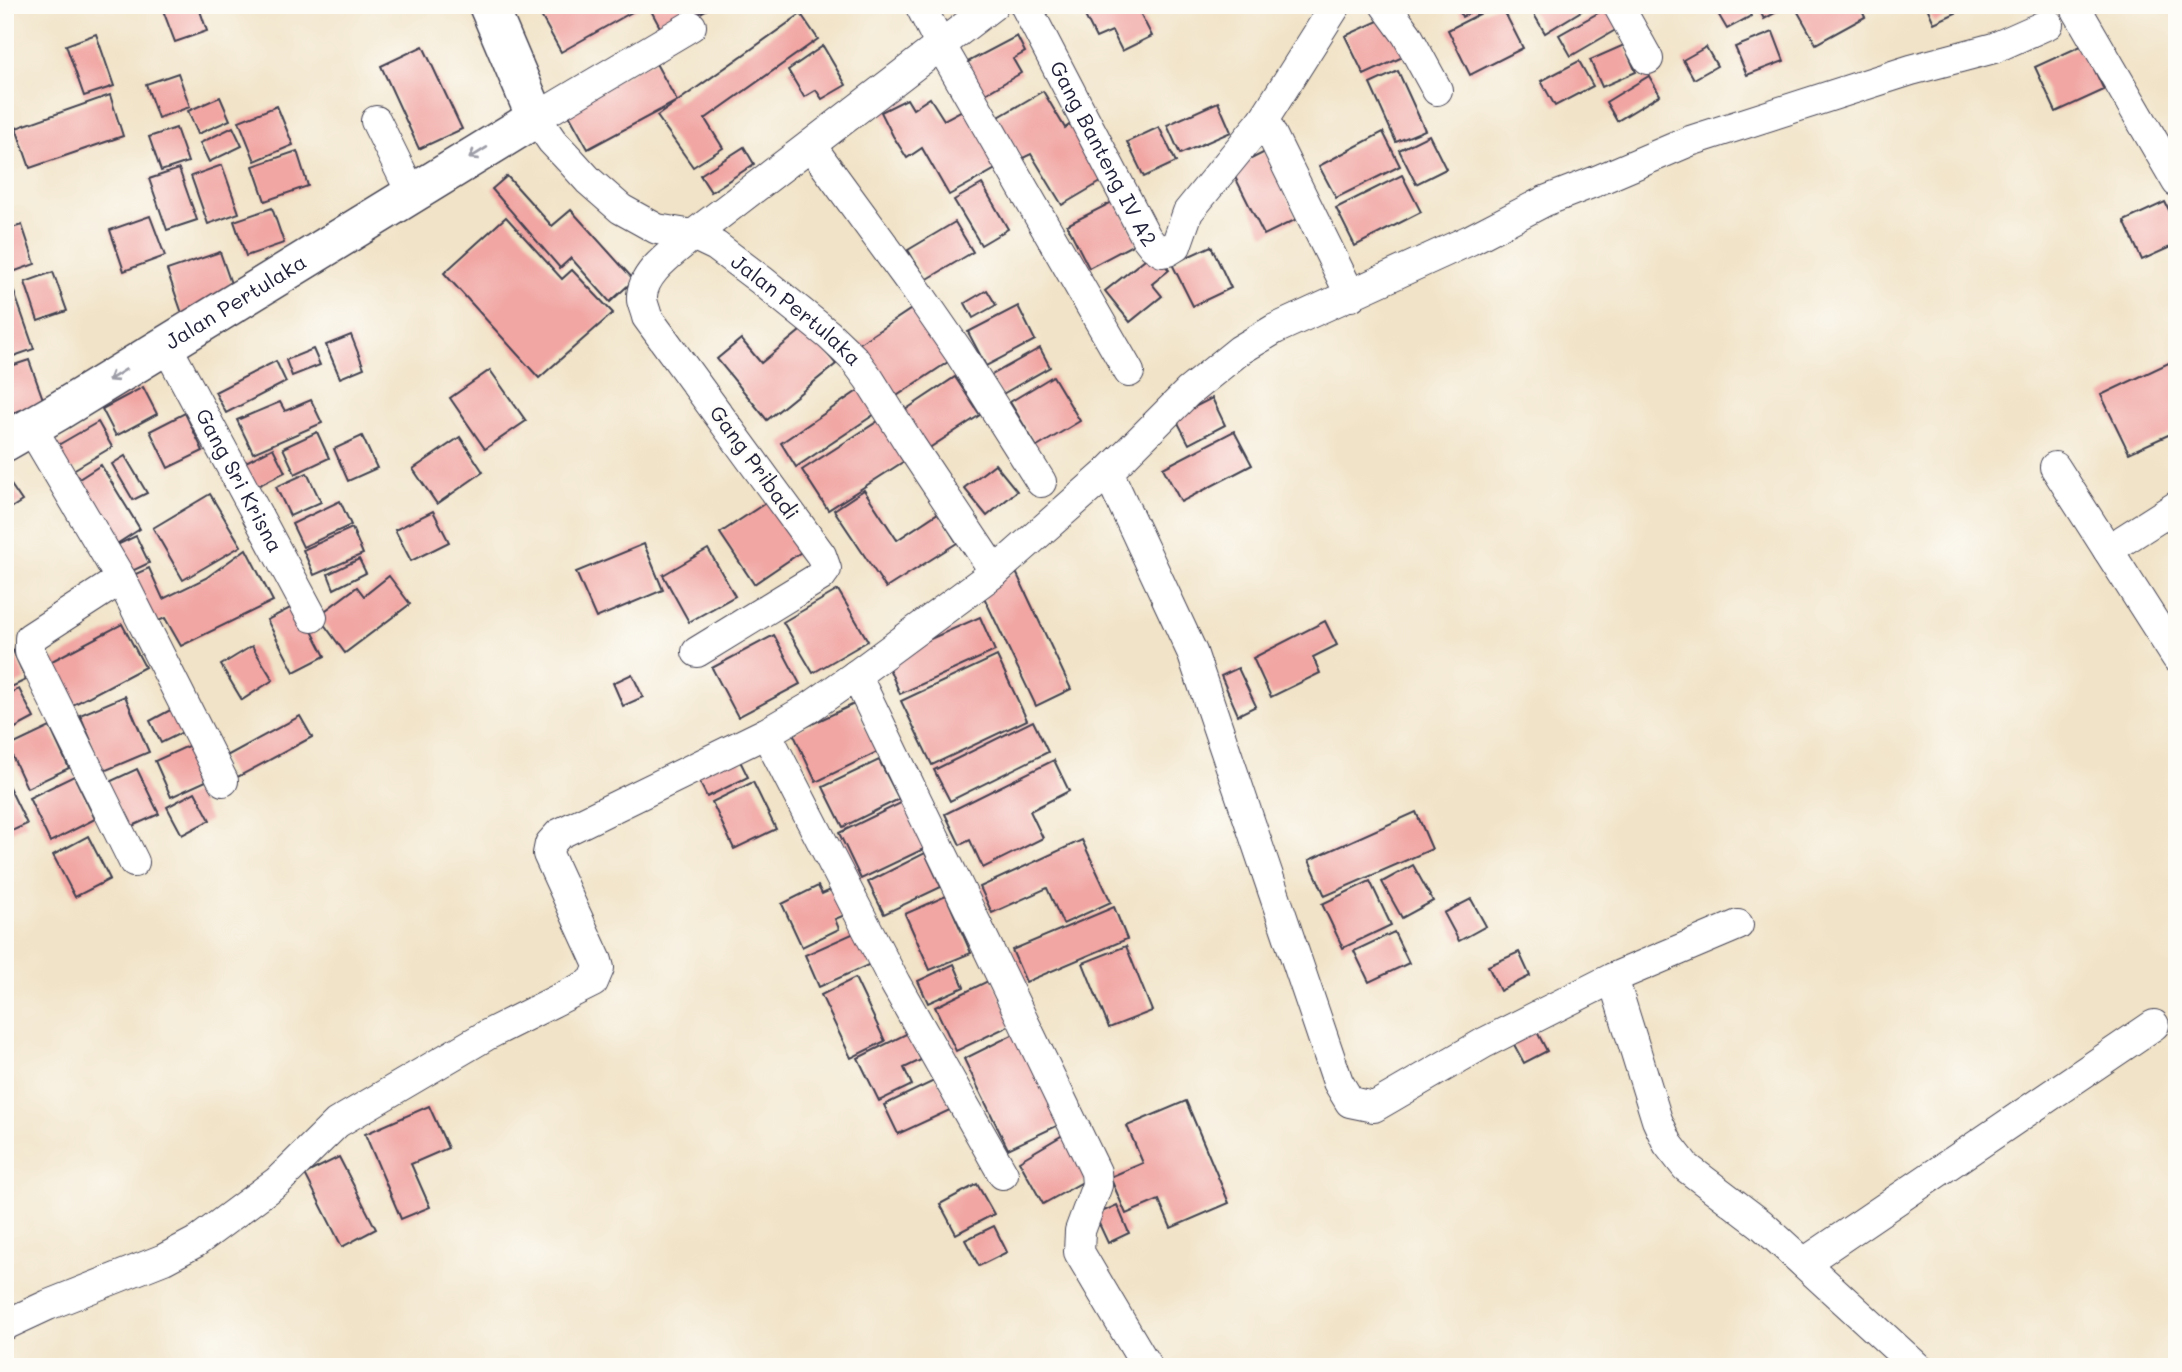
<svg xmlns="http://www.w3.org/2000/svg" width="2182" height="1372" viewBox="0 0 2182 1372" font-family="Mali,sans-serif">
<rect width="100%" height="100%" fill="#fdfcf7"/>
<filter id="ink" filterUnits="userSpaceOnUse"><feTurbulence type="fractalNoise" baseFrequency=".0143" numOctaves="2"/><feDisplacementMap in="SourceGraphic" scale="14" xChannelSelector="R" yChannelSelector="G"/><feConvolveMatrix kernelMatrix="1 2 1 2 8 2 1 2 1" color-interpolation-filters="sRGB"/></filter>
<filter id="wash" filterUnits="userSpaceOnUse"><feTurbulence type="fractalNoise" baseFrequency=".00686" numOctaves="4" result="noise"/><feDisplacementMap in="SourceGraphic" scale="28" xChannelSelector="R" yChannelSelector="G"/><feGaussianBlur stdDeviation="1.57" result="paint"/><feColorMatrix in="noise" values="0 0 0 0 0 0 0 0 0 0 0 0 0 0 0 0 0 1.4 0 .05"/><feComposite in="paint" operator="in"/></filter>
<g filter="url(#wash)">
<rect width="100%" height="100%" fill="#f1e3c7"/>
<g id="blocks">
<g fill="#f1a6a3">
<path d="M5,5H25V6L5,13Z"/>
<path d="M161,5H198L207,31L175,42Z"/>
<path d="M556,5H638L639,8L561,52L540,14Z"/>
<path d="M648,5H715L663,33Z"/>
<path d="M1103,5H1136L1152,36L1122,51L1112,31L1096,38L1084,14Z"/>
<path d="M1457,5H1486L1462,17Z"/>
<path d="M1497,5H1501L1523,48L1470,75L1448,30Z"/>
<path d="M1530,5H1591L1545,33L1529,6Z"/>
<path d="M1730,5H1746L1751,16L1727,29L1717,12Z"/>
<path d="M1757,5H1782L1784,8L1764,19Z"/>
<path d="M1794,5H1859L1865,17L1816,44Z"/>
<path d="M1926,5H1973L1934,23Z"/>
<path d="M1607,8L1619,28L1571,56L1559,35Z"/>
<path d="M801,14L818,39L705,119L723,148L693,167L657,116Z"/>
<path d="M1389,16L1407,55L1364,75L1345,36Z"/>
<path d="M1773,32L1784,61L1747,75L1735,47Z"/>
<path d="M96,34L114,86L84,96L66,45Z"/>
<path d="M1017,36L1025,52L1013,59L1021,73L980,97L964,64Z"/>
<path d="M1624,45L1636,72L1602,87L1590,60Z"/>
<path d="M2083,45L2104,90L2056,112L2035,67Z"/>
<path d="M423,46L462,129L419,149L381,66Z"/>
<path d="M823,46L846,85L822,99L816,90L804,97L788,70Z"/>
<path d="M1706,47L1717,66L1694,79L1683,60Z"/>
<path d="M654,60L677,101L588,149L565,108Z"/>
<path d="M1579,61L1593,86L1555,106L1541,81Z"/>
<path d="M1398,71L1425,130L1396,142L1370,84Z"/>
<path d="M178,73L190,107L158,118L146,84Z"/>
<path d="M1649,76L1660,95L1617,121L1606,102Z"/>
<path d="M1043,91L1065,128L1072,123L1106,179L1062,205L1031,154L1021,159L997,118Z"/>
<path d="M110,95L123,136L30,168L16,128Z"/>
<path d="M220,97L230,120L198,134L188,111Z"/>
<path d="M930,98L944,120L966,108L999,167L949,195L922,148L907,158L893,136L881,112L907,99L913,109Z"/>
<path d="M1218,102L1231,132L1180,154L1167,125Z"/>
<path d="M277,106L293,145L255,161L239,121Z"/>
<path d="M233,127L242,146L209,162L200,143Z"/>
<path d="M1159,127L1176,162L1144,177L1127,142Z"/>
<path d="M176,128L188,162L161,171L149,137Z"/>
<path d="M1383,132L1400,166L1336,198L1319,166Z"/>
<path d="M1429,135L1446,169L1416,184L1399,150Z"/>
<path d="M744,147L754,164L711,192L700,175Z"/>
<path d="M297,151L308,186L265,201L253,166Z"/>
<path d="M1265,152L1297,219L1264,235L1231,169Z"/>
<path d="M222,165L239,213L208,224L191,176Z"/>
<path d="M179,169L197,220L167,230L149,179Z"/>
<path d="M1402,175L1421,212L1355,246L1336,208Z"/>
<path d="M507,176L552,226L571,210L634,280L610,302L571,258L560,268L492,189Z"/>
<path d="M982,184L1008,229L981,245L954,200Z"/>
<path d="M1116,200L1138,242L1089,268L1067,225Z"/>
<path d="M2165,202L2177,226V244L2142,260L2124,221Z"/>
<path d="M272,208L284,243L246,256L234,221Z"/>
<path d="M150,216L165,256L124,271L110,230Z"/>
<path d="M506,217L562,279L572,270L613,313L539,378L444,273Z"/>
<path d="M955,222L973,252L926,280L908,250Z"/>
<path d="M22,225L35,264L7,274L5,230Z"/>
<path d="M1211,246L1231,288L1193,306L1172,264Z"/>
<path d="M220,252L237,301L184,319L167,270Z"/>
<path d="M1154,252L1169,270L1152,284L1162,296L1130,322L1105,291Z"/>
<path d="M53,272L67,311L38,321L25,282Z"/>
<path d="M13,289L34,349L5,359V292Z"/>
<path d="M987,290L996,305L973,318L965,303Z"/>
<path d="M919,304L954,358L889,401L854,347Z"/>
<path d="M1018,306L1035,340L986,366L968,332Z"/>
<path d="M805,327L836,364L767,420L717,359L741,339L761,363Z"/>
<path d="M351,335L364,368L340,378L326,345Z"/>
<path d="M1040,348L1050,367L1001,395L990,376Z"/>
<path d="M313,349L320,365L292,376L286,360Z"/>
<path d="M2177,359V431L2129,453L2101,395Z"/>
<path d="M29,360L44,402L10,414L5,401V368Z"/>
<path d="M276,361L286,382L226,413L215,392Z"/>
<path d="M490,370L526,421L485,449L450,398Z"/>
<path d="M1053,376L1080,421L1037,447L1010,402Z"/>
<path d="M955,377L980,415L923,452L899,414Z"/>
<path d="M865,386L881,410L796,467L781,443Z"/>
<path d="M143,387L157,414L116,436L102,409Z"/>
<path d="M1212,398L1225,425L1189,444L1175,417Z"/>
<path d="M311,400L322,423L253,453L237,420L280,402L285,411Z"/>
<path d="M185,413L203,451L168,468L150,431Z"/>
<path d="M883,418L909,458L828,510L802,470Z"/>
<path d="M98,422L112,447L68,473L53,448Z"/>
<path d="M1234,431L1252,465L1181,502L1163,468Z"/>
<path d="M317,432L329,458L295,474L283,448Z"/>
<path d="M362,436L377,468L348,481L334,449Z"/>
<path d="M460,437L483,472L437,504L413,469Z"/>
<path d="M273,448L285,472L252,489L240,465Z"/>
<path d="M125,456L147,493L133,500L112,464Z"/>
<path d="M995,464L1017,491L987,516L964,488Z"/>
<path d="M101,465L140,529L115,545L76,481Z"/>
<path d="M307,473L321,502L290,516L276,487Z"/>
<path d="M5,476L22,501L5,512Z"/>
<path d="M864,490L897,540L938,513L957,543L886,588L834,510Z"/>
<path d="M210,494L241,546L183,580L153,528Z"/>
<path d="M776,496L810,546L754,584L720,533Z"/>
<path d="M340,501L351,525L303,547L292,524Z"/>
<path d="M433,511L449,542L411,561L395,530Z"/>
<path d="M352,528L363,554L314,575L303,550Z"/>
<path d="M136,536L149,563L130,572L117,545Z"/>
<path d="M644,544L663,590L596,618L576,572Z"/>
<path d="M246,549L273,601L181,646L165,618L152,624L129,577L149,568L163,599L206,578Z"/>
<path d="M708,549L735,596L689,622L663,575Z"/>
<path d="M359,559L366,573L334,589L328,574Z"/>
<path d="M1016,572L1071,689L1036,706L980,589Z"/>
<path d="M389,576L410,604L345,653L318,616L357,587L364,596Z"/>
<path d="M838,590L868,641L813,673L783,622Z"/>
<path d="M298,604L325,656L294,672L267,620Z"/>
<path d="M980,617L995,651L900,694L885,659Z"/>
<path d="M1325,621L1337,645L1313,657L1320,673L1271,697L1253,658Z"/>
<path d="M122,624L145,667L73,705L50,662Z"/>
<path d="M774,635L800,684L738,717L712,668Z"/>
<path d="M8,639L26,680L5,690V640Z"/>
<path d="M252,646L273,680L242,700L221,665Z"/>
<path d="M997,656L1027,720L932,765L901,701Z"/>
<path d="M1238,668L1256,706L1238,715L1221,676Z"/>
<path d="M632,674L643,697L623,706L613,683Z"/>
<path d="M19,689L34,718L6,733L5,695Z"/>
<path d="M125,696L149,752L104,771L80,715Z"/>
<path d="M854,704L877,752L816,782L793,733Z"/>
<path d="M176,707L187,730L161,743L150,721Z"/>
<path d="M300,716L312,737L234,779L223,758Z"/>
<path d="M1033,721L1048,752L950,801L934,770Z"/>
<path d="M50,727L69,768L27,788L8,747Z"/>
<path d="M190,745L206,781L171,797L155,761Z"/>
<path d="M737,755L748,777L707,797L696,775Z"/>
<path d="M879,760L899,799L843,827L823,787Z"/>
<path d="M1054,760L1069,791L1030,811L1043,838L983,868L970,840L960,845L945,814Z"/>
<path d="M137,769L159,814L128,828L107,783Z"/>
<path d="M74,776L95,819L50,842L29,798Z"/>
<path d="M753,782L776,829L734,849L712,802Z"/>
<path d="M8,785L27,824L5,834V786Z"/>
<path d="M195,792L210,820L182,835L167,807Z"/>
<path d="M911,798L934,844L861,879L839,833Z"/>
<path d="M1416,812L1432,849L1325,896L1309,860Z"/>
<path d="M88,836L110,879L75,897L53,855Z"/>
<path d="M1082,840L1111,902L1063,924L1047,888L992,913L980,887Z"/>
<path d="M925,853L941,887L884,914L868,882Z"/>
<path d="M1413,865L1433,901L1402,918L1382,882Z"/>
<path d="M1370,881L1391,925L1343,948L1322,904Z"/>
<path d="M818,886L822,894L833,889L845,915L835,919L839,929L802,947L782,904Z"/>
<path d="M946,896L971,953L930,970L905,914Z"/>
<path d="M1471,899L1486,926L1459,941L1444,913Z"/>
<path d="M1114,907L1127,939L1026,982L1012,950Z"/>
<path d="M861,930L875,962L819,987L805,955Z"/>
<path d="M1394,932L1409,963L1369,982L1354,951Z"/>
<path d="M1126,946L1152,1011L1109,1028L1083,963Z"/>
<path d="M1519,952L1530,976L1500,991L1488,966Z"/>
<path d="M954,964L964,987L928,1003L918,981Z"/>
<path d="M855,978L885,1041L851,1058L821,995Z"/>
<path d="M992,979L1013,1024L956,1051L935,1007Z"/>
<path d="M1534,1026L1547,1051L1524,1063L1511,1039Z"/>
<path d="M1018,1032L1063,1123L1008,1149L964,1059Z"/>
<path d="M908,1033L921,1060L904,1068L912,1085L879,1101L858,1058Z"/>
<path d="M938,1079L952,1109L898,1134L884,1105Z"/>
<path d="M1186,1101L1229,1203L1171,1228L1159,1200L1126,1214L1110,1177L1143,1163L1127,1126Z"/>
<path d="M429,1106L448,1148L411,1164L430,1207L401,1219L365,1134Z"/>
<path d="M1063,1135L1088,1179L1043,1204L1019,1161Z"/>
<path d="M339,1157L376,1229L342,1247L305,1174Z"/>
<path d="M977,1184L994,1214L956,1234L940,1204Z"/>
<path d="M1117,1205L1129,1233L1108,1243L1095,1215Z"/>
<path d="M994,1226L1007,1252L979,1266L965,1240Z"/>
</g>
</g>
</g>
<g filter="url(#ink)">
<use href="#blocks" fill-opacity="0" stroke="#413f50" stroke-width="2"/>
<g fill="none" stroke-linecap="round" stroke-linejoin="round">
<defs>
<g id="street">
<path d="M920,5L941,46L1129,372"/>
<path id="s1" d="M1025,5L1146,237L1153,246L1162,252L1168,251L1176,246L1188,212L1264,119L1336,5"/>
<path d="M1385,5L1407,35L1437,90"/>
<path d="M1618,5L1648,59"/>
<path d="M2078,5L2077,10L2177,182"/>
<path id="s2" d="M691,26L536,118L552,141L570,160L589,181L621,209L657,229L693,235L716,246L761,280L829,335L854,359L869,379L911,446L995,572"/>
<path d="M1264,119L1351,296"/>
<path d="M376,121L412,194"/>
<path d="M811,146L912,284L959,352L1041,482"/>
<path id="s3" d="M166,345L312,617"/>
<path d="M31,427L121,579L223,781"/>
<path d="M2055,467L2177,658"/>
<path d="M1108,472L1192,652L1338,1082L1350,1102L1374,1107L1484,1043L1613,978L1738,925"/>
<path d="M2108,550L2177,506"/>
<path d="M121,579L30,638V652L134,862"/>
<path d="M697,652L821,576L826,569L821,555L647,317C646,312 643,305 642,300C640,273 675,251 693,235L993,5"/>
<path d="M856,675L1096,1172L1097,1185L1080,1231L1079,1252L1147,1367"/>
<path d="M766,733L895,983L1003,1174"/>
<path d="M1613,978L1657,1120L1668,1144L1686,1167L1761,1224L1917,1367"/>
<path d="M1804,1263L2154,1025"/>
<path d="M5,1325L48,1305L164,1259L196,1242L278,1181L337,1123L487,1035L593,982L599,968L597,961L548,854L550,844L559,834L766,733L809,708L856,675L995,572L1108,472L1188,392L1240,350L1275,329L1470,240L1545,201L1594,182L1690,141L1911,70L1994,48L2048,24"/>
</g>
<g id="secondary">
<path id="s4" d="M5,442L57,412L536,118L488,5"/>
</g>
</defs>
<use href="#street" stroke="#413f50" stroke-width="32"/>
<use href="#secondary" stroke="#413f50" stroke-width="41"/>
<use href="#street" stroke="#fff" stroke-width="30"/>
<use href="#secondary" stroke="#fff" stroke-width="38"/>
</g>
<defs><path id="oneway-shaft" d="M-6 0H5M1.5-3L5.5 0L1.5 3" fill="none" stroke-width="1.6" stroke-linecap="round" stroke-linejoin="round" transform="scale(1.75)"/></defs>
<g stroke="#9c9ca7">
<use href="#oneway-shaft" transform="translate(478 153) rotate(148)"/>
<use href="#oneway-shaft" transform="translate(117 375) rotate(148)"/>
</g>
</g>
<g text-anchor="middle" stroke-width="5" stroke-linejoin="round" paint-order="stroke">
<g font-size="21" fill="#22223b" stroke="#fdfcf7">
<text dy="7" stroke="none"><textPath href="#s1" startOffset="168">Gang Banteng IV A2</textPath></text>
<text dy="7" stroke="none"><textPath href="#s4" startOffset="270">Jalan Pertulaka</textPath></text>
<text dy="7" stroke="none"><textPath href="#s2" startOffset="511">Jalan Pertulaka</textPath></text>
<text transform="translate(754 463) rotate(54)" y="7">Gang Pribadi</text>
<text dy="7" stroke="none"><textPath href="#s3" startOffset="154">Gang Sri Krisna</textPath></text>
</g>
</g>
<rect width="2182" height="1372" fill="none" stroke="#fdfcf7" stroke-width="28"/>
</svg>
